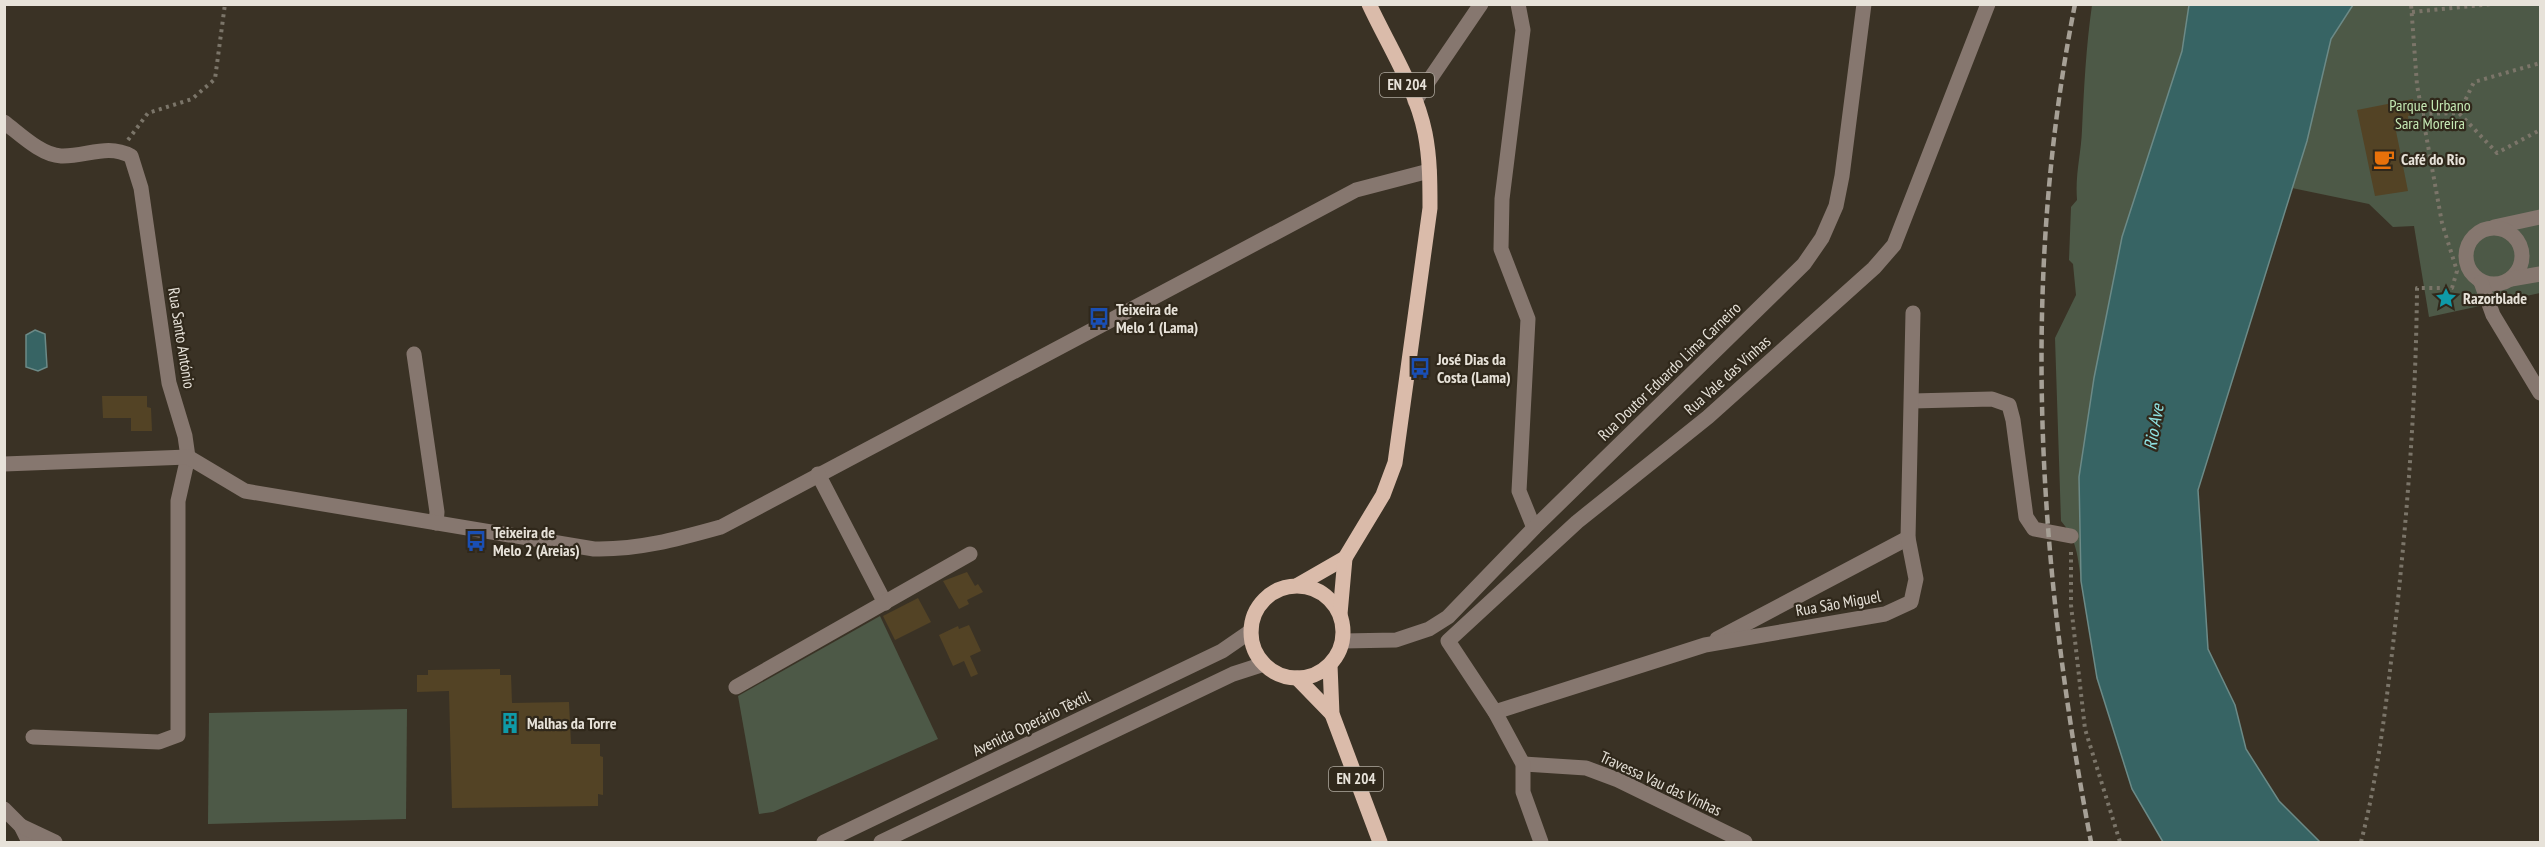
<svg xmlns="http://www.w3.org/2000/svg" width="2545" height="847" viewBox="0 0 2545 847" font-family="'PT Sans Narrow',sans-serif">
<rect width="100%" height="100%" fill="#3a3225"/>
<g fill="#4d5947">
<path d="M2092,5H2189L2182,51L2079,477L2081,581C2078,558 2077,539 2061,521L2055,338L2076,295L2073,264L2069,260L2071,207L2077,200C2075,174 2081,155 2082,130C2084,88 2086,47 2092,5Z"/>
<path d="M2353,5H2540V293L2429,317L2414,226L2393,227L2369,204L2292,188L2331,39Z"/>
<path d="M880,616L938,739L773,812L759,814L738,696Z"/>
<path d="M407,709L406,819L208,824L209,713Z"/>
</g>
<g fill="#376464" stroke="#6c8a87" stroke-width="1.5">
<path d="M2189,5H2353L2331,39L2307,141L2198,490L2208,649L2235,705L2246,749L2279,801L2320,842H2163L2132,789L2097,678L2081,581L2079,477L2094,378L2122,237L2182,51Z"/>
<path d="M35,330L45,334L47,367L38,371L26,367V335Z"/>
</g>
<g fill="#534325">
<path d="M2413,99L2415,115L2408,116L2409,123L2395,126L2408,191L2375,196L2357,110Z"/>
<path d="M102,396H147V407L151,408L152,431H131V418H103Z"/>
<path d="M967,572L975,586L978,584L983,592L967,600L969,604L959,609L943,581Z"/>
<path d="M918,598L931,622L895,640L883,616Z"/>
<path d="M969,625L981,651L970,656L978,674L971,677L964,661L953,666L939,635L958,626L959,629Z"/>
<path d="M500,669V675H511L512,703L569,702L571,744H600V756L603,757V795L598,794V806L452,808L449,691L417,692V675H428V670Z"/>
</g>
<g fill="none" stroke-linecap="round" stroke-linejoin="round">
<g stroke="#7b7569" stroke-width="4" stroke-dasharray="3 4.5" stroke-linecap="butt">
<path d="M2412,12L2492,4"/>
<path d="M2459,113L2474,82L2540,63"/>
<path d="M2422,114L2459,113L2497,153L2540,130"/>
<path d="M128,140L148,113L192,99L215,79L225,4"/>
<path d="M2071,552V605L2085,729L2120,842"/>
<path d="M2361,842C2378,776 2386,705 2394,636C2407,520 2416,404 2417,288H2452L2457,271L2442,223L2417,85L2411,4"/>
</g>
<g stroke="#86776f" stroke-width="15">
<path d="M1518,4L1523,30L1502,199L1501,249L1528,319L1519,491L1534,528"/>
<path d="M1415,101L1481,4"/>
<path d="M4,122C20,134 41,155 61,156C86,157 107,143 131,156L141,188L169,383L185,436L188,457L178,501V735L159,742L33,737"/>
<path d="M2494,227L2540,217"/>
<circle cx="2494" cy="256" r="28"/>
<path d="M2511,279L2540,274"/>
<path d="M2481,282L2493,315L2540,393"/>
<path d="M414,354L437,512L436,523"/>
<path d="M1912,401L1992,399L2009,405L2013,420L2026,517L2034,529L2071,536"/>
<path d="M4,464L188,457L245,491L594,549C639,550 678,539 721,527L1356,190L1429,171"/>
<path d="M818,474L885,603"/>
<path d="M1717,639L1908,538"/>
<path d="M1343,641L1396,640L1429,629L1448,617L1534,528L1804,264L1822,238L1836,206L1842,176L1864,4"/>
<path d="M736,687L970,554"/>
<path d="M1495,712L1705,645L1885,614L1911,602L1916,579L1908,538L1913,313"/>
<path d="M1523,764L1586,768L1618,780L1745,842"/>
<path d="M4,809L21,826L29,842"/>
<path d="M21,826L55,842"/>
<path d="M824,842L1222,651L1251,631"/>
<path d="M881,842L1233,674L1264,664"/>
<path d="M1541,842L1523,792V764L1495,712L1448,641L1577,522L1708,417L1874,268L1894,245L1988,4"/>
</g>
<g stroke="#dabbaa" stroke-width="15">
<path d="M1298,585L1345,558L1383,495L1395,463L1430,208C1430,183 1430,158 1425,133C1416,88 1388,45 1369,4"/>
<circle cx="1297" cy="632" r="46"/>
<path d="M1340,614L1345,558"/>
<path d="M1330,665L1332,714L1380,842"/>
<path d="M1297,678L1332,714"/>
</g>
<path stroke="#a6a096" stroke-width="4.5" stroke-dasharray="9 4.5" stroke-linecap="butt" d="M2075,4C2020,282 2038,566 2091,842"/>
</g>
<defs>
<symbol id="cafe-bare" viewBox="-9 -9 18 18"><path d="M-5.5-4.5H6V0H3Q3 3.5 0 3.5H-2.5Q-5.5 3.5-5.5 0ZM3-3.2v2h1.7v-2ZM-6 4.5H4V6H-6Z" fill="#e8710a" stroke="#30281b" stroke-width="2.5" paint-order="stroke"/></symbol>
<symbol id="sight-bare" viewBox="-9 -9 18 18"><path d="M0-6L1.8-2.2L6-1.7L2.9 1.2L3.7 5.4L0 3.3L-3.7 5.4L-2.9 1.2L-6-1.7L-1.8-2.2Z" fill="#0f9aa8" stroke="#30281b" stroke-width="2.5" paint-order="stroke"/></symbol>
<symbol id="bus-bare" viewBox="-9 -9 18 18"><path d="M-5-6H5V4H4V6H2V4H-2V6H-4V4H-5ZM-3.5-4V0h7V-4ZM-3.5 1.2v1.5H-2V1.2ZM2 1.2v1.5H3.5V1.2Z" fill="#1a4fb4" stroke="#30281b" stroke-width="2.5" paint-order="stroke"/></symbol>
<symbol id="building-bare" viewBox="-9 -9 18 18"><path d="M-4-6H4V6H1V3H-1V6H-4ZM-2.5-4.3h1.7v1.8h-1.7ZM.8-4.3h1.7v1.8H.8ZM-2.5-1h1.7V.8h-1.7ZM.8-1h1.7V.8H.8Z" fill="#0f9aa8" stroke="#30281b" stroke-width="2.5" paint-order="stroke"/></symbol>
</defs>
<g fill-rule="evenodd">
<use href="#cafe-bare" x="2369" y="144" width="30" height="30"/>
<use href="#sight-bare" x="2431" y="283" width="30" height="30"/>
<use href="#bus-bare" x="1084" y="303" width="30" height="30"/>
<use href="#bus-bare" x="1405" y="353" width="30" height="30"/>
<use href="#bus-bare" x="461" y="526" width="30" height="30"/>
<use href="#building-bare" x="495" y="708" width="30" height="30"/>
</g>
<g text-anchor="middle" stroke-width="4.5" stroke-linejoin="round" paint-order="stroke">
<g fill="#30281b" stroke="#b0aaa0" stroke-width="1.5">
<rect x="1380" y="73" width="54" height="24" rx="4.5"/>
<rect x="1329" y="767" width="54" height="24" rx="4.5"/>
</g>
<g font-size="15" font-weight="bold" fill="#e7e2d9">
<text x="1407" y="90">EN 204</text>
<text x="1356" y="784">EN 204</text>
</g>
<g font-size="16" fill="#c5e9b4" stroke="#30281b">
<text x="2430" y="111">Parque Urbano<tspan x="2430" dy="18">Sara Moreira</tspan></text>
</g>
<g font-size="16" font-weight="bold" fill="#e7e2d9" stroke="#30281b" text-anchor="start">
<text x="2401" y="165">Café do Rio</text>
<text x="2463" y="304">Razorblade</text>
<text x="1116" y="315">Teixeira de<tspan x="1116" dy="18">Melo 1 (Lama)</tspan></text>
<text x="1437" y="365">José Dias da<tspan x="1437" dy="18">Costa (Lama)</tspan></text>
<text x="493" y="538">Teixeira de<tspan x="493" dy="18">Melo 2 (Areias)</tspan></text>
<text x="527" y="729">Malhas da Torre</text>
</g>
<g font-size="16" fill="#e7e2d9" stroke="#30281b">
<text transform="translate(182 338) rotate(81)" y="6">Rua Santo António</text>
<text transform="translate(1669 371) rotate(-44)" y="6">Rua Doutor Eduardo Lima Carneiro</text>
<text transform="translate(1727 375) rotate(-42)" y="6">Rua Vale das Vinhas</text>
<text transform="translate(1838 603) rotate(-10)" y="6">Rua São Miguel</text>
<text transform="translate(1031 723) rotate(-26)" y="6">Avenida Operário Têxtil</text>
<text transform="translate(1661 783) rotate(25)" y="6">Travessa Vau das Vinhas</text>
</g>
<g font-size="18" font-style="italic" fill="#90e2e2" stroke="#30281b">
<text transform="translate(2154 427) rotate(-80)" y="6">Rio Ave</text>
</g>
</g>
<rect width="2545" height="847" fill="none" stroke="#e7e2d9" stroke-width="12"/>
</svg>
